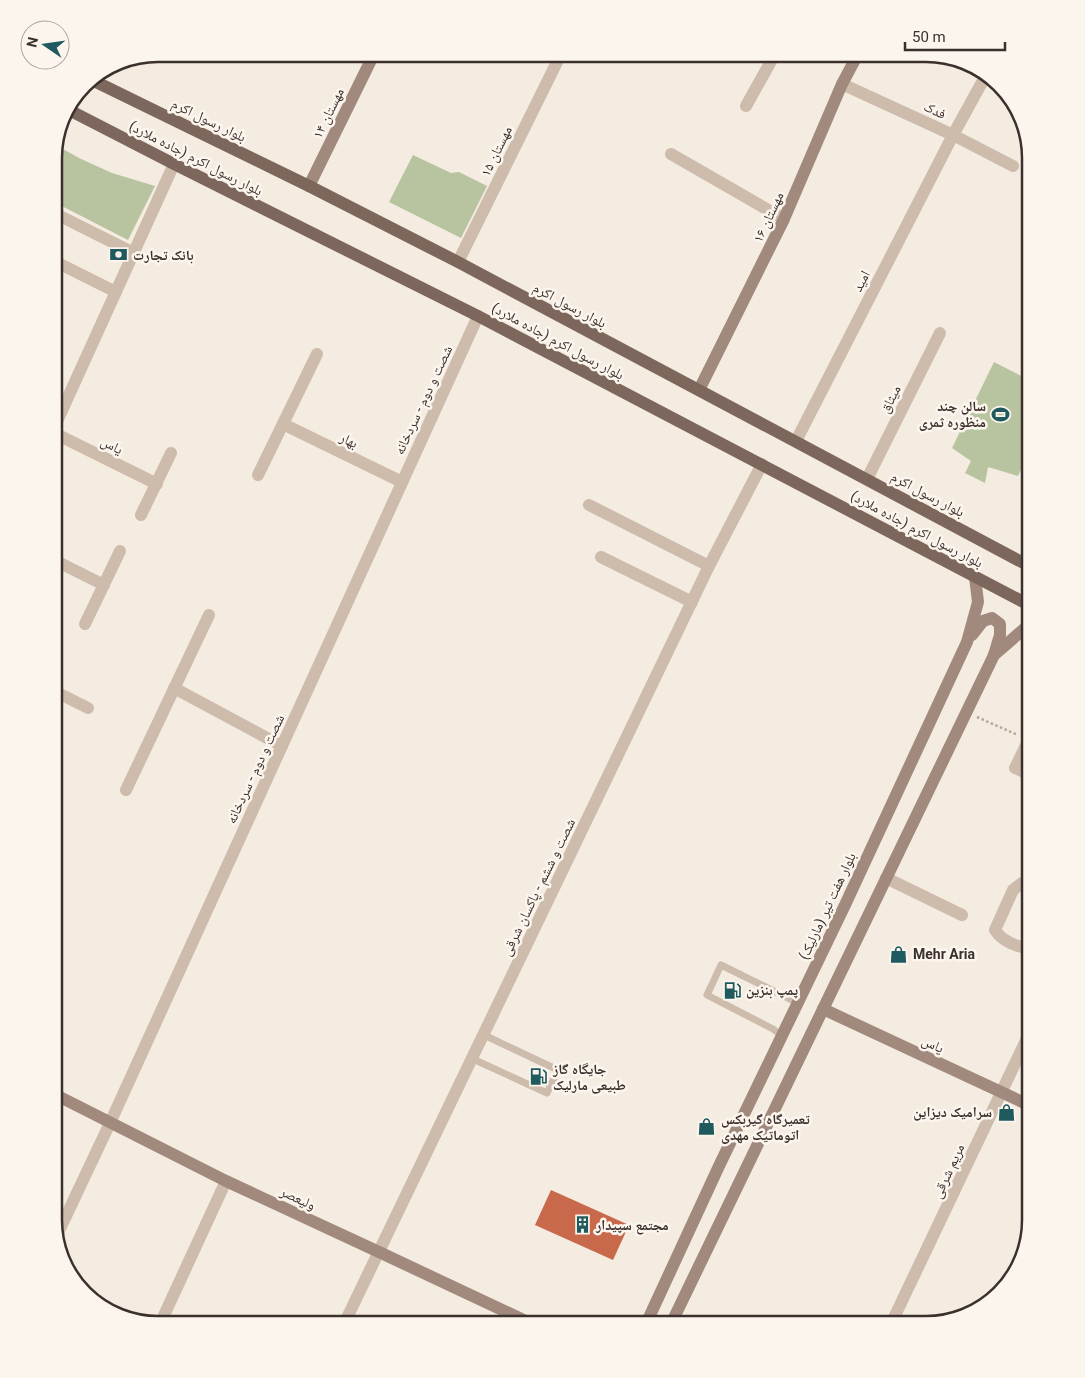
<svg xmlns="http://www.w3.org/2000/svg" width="1085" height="1378" viewBox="0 0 1085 1378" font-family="Roboto,'Noto Naskh Arabic',sans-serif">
<rect width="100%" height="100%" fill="#f4ebe1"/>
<g fill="#b8c4a0">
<path d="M56,145L79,158L112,173L155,186L128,240L54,202V151Z"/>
<path d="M413,155L451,173L459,172L487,186L461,238L389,202Z"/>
<path d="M994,362L1031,381V449L1018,476L988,467L985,483L965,473L971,461L952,448Z"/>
</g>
<path fill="#c8694b" d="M551,1190L629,1225L613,1260L535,1225Z"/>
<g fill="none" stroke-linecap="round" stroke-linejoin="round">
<path stroke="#b9a596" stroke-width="2.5" stroke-dasharray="2.5 2.5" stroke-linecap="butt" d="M977,717L1018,735"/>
<g stroke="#cdbbac" stroke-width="7">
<path d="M782,1036L773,1029L707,995L721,965L798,1003"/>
<path d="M473,1059L547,1093L558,1070L484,1035"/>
</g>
<g stroke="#cdbbac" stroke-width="12">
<path d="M842,84L953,135L1013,166"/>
<path d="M746,106L775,54"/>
<path d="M671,154L784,219"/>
<path d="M54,213L134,253"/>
<path d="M54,261L116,292"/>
<path d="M458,262L561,54"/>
<path d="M283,424L402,482"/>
<path d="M54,428L174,164"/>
<path d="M54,433L157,484"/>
<path d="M796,441L953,135L986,75"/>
<path d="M258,475L317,354"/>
<path d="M867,479L940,333"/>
<path d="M589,505L709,566"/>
<path d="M141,515L171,453"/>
<path d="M601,557L692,602"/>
<path d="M54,560L104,585"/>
<path d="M85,624L120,551"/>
<path d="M174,688L282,746"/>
<path d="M54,691L88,708"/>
<path d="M1031,775L1015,768L1031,735"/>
<path d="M126,790L209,615"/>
<path d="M886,878L962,915"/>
<path d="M1031,948C1018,948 1002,941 995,930L1013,890L1022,883L1031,886"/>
<path d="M58,1233L110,1123L478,316"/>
<path d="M160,1324L226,1181"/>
<path d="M344,1324L709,566L762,464"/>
<path d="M891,1324L1031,1030"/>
</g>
<g stroke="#a18a7d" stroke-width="12">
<path d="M309,186L374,54"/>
<path d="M699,390L784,219L842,84L858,54"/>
<path d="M972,635L983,621L992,618L1000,624V635L994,655"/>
<path d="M823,1009L1031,1106"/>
<path d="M54,1094L226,1181L379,1252L532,1324"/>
<path d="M646,1324L719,1166L845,905L967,642L978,602L975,577"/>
<path d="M671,1324L994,655L1024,629L1031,625"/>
</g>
<g stroke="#7d675c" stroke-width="12">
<path d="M90,79L309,186L458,262L1031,567"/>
<path d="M67,109L174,164L478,316L1031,606"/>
</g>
</g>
<defs>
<symbol id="bank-bare" viewBox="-9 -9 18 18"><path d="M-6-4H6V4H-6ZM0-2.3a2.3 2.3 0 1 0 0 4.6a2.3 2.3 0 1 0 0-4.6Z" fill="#1f5a5e" stroke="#fbf5ee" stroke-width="2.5" paint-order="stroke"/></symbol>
<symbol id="stadium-bare" viewBox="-9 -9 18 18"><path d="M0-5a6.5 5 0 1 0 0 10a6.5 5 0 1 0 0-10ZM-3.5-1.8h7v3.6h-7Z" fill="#1f5a5e" stroke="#fbf5ee" stroke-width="2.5" paint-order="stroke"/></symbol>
<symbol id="shop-bare" viewBox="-9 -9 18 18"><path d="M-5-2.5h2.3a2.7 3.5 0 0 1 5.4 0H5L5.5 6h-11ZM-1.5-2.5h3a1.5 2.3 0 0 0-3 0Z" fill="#1f5a5e" stroke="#fbf5ee" stroke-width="2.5" paint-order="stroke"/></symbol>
<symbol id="fuel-bare" viewBox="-9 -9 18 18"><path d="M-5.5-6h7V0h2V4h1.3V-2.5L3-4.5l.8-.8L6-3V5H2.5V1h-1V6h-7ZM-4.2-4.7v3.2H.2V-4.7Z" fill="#1f5a5e" stroke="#fbf5ee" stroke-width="2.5" paint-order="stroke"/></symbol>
<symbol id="building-bare" viewBox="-9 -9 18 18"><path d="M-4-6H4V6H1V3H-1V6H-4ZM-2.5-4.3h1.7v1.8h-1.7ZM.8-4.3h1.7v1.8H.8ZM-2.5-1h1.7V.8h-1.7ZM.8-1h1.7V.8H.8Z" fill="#1f5a5e" stroke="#fbf5ee" stroke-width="2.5" paint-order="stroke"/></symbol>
</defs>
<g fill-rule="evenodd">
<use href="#bank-bare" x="106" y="242" width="25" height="25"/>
<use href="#stadium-bare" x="988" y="402" width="25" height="25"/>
<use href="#shop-bare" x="886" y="942" width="25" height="25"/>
<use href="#fuel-bare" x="720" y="978" width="25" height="25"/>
<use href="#fuel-bare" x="526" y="1064" width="25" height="25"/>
<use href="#shop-bare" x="994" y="1100" width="25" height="25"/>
<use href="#shop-bare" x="694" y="1114" width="25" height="25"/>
<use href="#building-bare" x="570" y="1212" width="25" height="25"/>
</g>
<g text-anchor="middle" stroke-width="5" stroke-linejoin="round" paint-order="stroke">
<g font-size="14" fill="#3b302b" stroke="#fbf5ee">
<text transform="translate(935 110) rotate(25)" y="5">فدک</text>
<text transform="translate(328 113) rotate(-64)" y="5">مهستان ۱۴</text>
<text transform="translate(209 120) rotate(26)" y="5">بلوار رسول اکرم</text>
<text transform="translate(496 151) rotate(-64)" y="5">مهستان ۱۵</text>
<text transform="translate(196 158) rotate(27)" y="5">بلوار رسول اکرم (جاده ملارد)</text>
<text transform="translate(768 217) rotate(-65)" y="5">مهستان ۱۶</text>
<text transform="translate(861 281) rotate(-63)" y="5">امید</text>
<text transform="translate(570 305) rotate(28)" y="5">بلوار رسول اکرم</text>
<text transform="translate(558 341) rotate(28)" y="5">بلوار رسول اکرم (جاده ملارد)</text>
<text transform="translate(890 399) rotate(-63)" y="5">میثاق</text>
<text transform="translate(423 400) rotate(-65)" y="5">شصت و دوم - سردخانه</text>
<text transform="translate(349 440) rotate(26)" y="5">بهار</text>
<text transform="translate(112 445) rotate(27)" y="5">یاس</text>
<text transform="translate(928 494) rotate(28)" y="5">بلوار رسول اکرم</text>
<text transform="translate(917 529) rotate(28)" y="5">بلوار رسول اکرم (جاده ملارد)</text>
<text transform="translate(255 769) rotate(-65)" y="5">شصت و دوم - سردخانه</text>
<text transform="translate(538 887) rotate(-64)" y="5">شصت و ششم - پاکسان شرقی</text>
<text transform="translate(827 906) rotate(-65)" y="5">بلوار هفت تیر (مارلیک)</text>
<text transform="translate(933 1044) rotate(25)" y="5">یاس</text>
<text transform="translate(948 1171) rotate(-65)" y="5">مریم شرقی</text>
<text transform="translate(298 1198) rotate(25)" y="5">ولیعصر</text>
</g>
<g font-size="14" font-weight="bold" fill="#3b302b" stroke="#fbf5ee" text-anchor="start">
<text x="133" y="260">بانک تجارت</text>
<text x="986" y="411" text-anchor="end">سالن چند<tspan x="986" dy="16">منظوره ثمری</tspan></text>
<text x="913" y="959">Mehr Aria</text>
<text x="746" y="995">پمپ بنزین</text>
<text x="553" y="1074">جایگاه گاز<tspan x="553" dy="16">طبیعی مارلیک</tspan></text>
<text x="992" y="1117" text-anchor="end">سرامیک دیزاین</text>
<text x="721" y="1124">تعمیرگاه گیربکس<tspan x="721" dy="16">اتوماتیک مهدی</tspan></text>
<text x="596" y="1230">مجتمع سپیدار</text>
</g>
</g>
<path d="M0 0H1085V1378H0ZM158 62H926A96 96 0 0 1 1022 158V1220A96 96 0 0 1 926 1316H158A96 96 0 0 1 62 1220V158A96 96 0 0 1 158 62Z" fill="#fbf5ee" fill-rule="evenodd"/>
<path fill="none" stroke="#3b302b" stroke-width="2.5" d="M158 62H926A96 96 0 0 1 1022 158V1220A96 96 0 0 1 926 1316H158A96 96 0 0 1 62 1220V158A96 96 0 0 1 158 62Z"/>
<g transform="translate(45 45) rotate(283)"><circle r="24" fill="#fbf5ee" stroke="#aea6a0"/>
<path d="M0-4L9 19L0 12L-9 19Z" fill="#1f5a5e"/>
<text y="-8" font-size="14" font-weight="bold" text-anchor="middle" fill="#3b302b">N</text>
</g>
<path d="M905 42v8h100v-8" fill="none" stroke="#3b302b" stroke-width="2.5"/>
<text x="912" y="42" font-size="15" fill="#3b302b" stroke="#fbf5ee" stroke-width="4" paint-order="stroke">50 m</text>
</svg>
